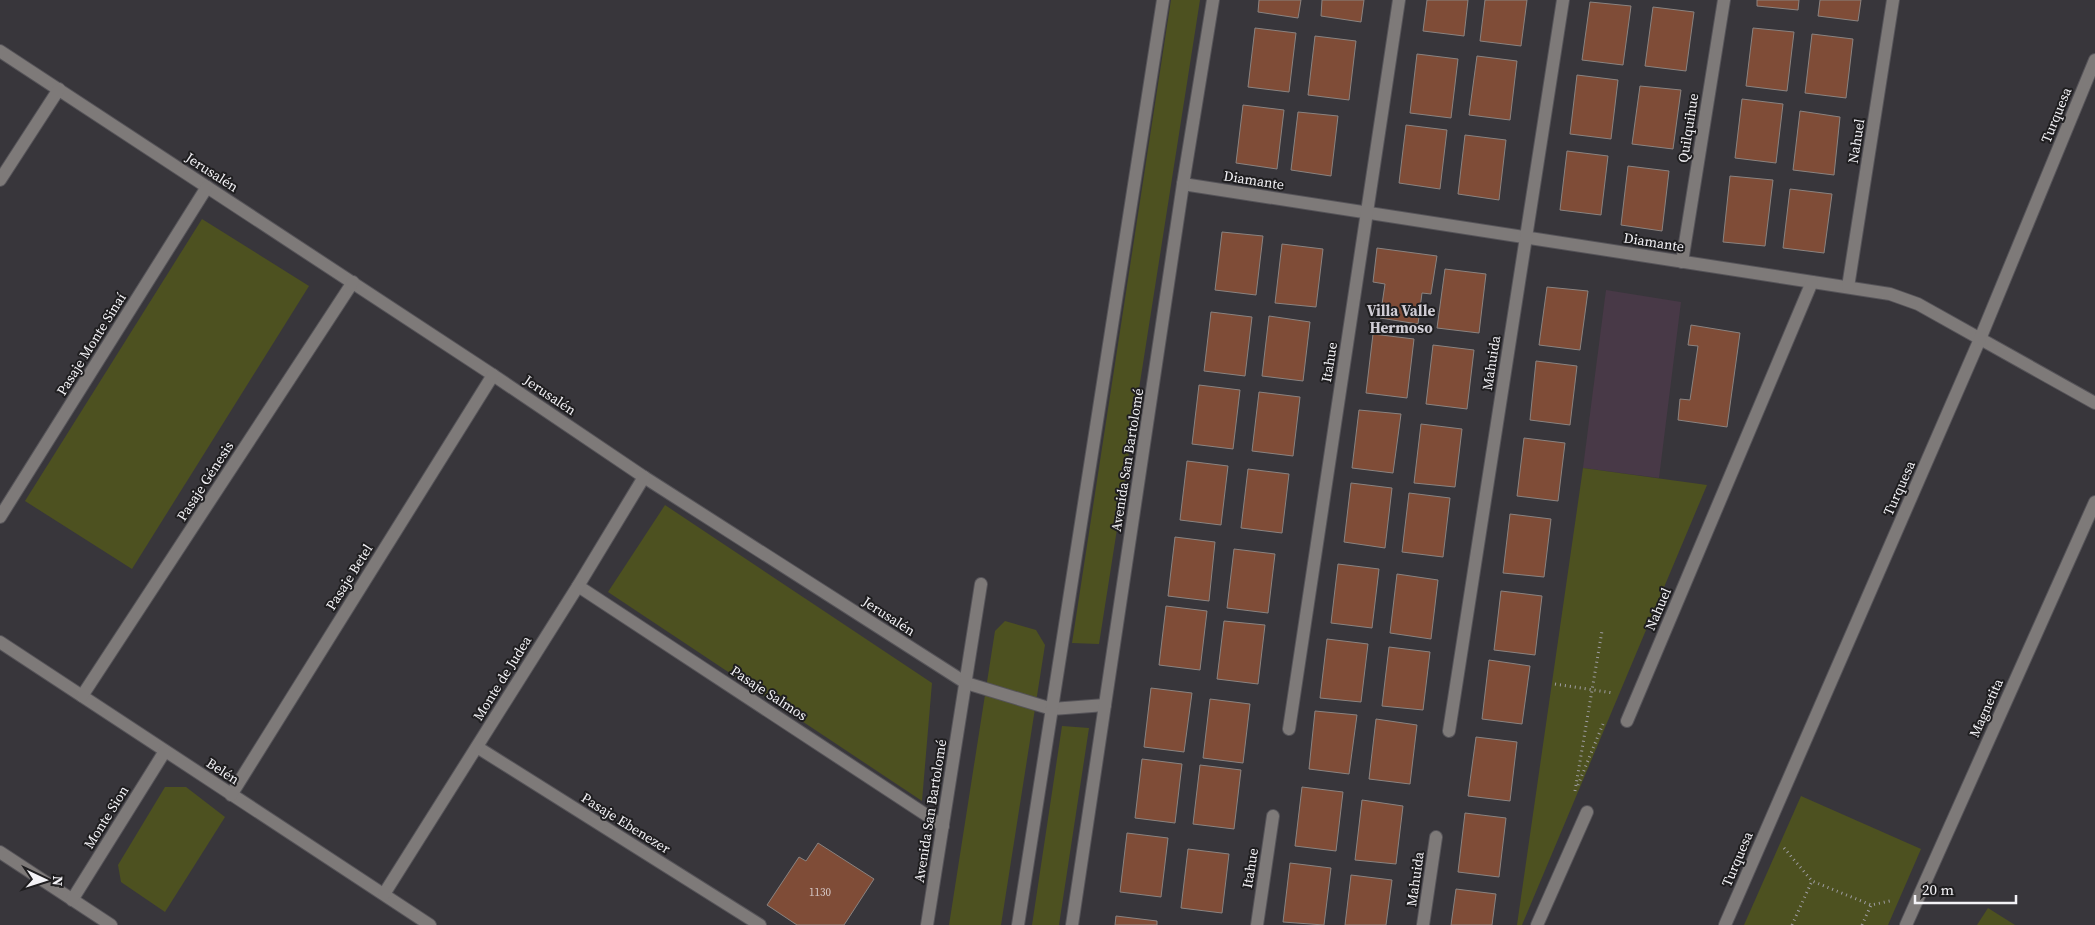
<svg xmlns="http://www.w3.org/2000/svg" width="2095" height="925" viewBox="0 0 2095 925" font-family="'Source Serif 4',serif">
<rect width="100%" height="100%" fill="#38363b"/>
<path fill="#483947" d="M1606,290L1681,302L1659,478L1583,468Z"/>
<g fill="#4d5120">
<path d="M1171,0H1200L1099,644L1072,643Z"/>
<path d="M202,219L309,286L132,569L25,501Z"/>
<path d="M1583,468L1707,485L1522,925H1517Z"/>
<path d="M665,505L932,683L922,801L608,592Z"/>
<path d="M1005,621L1036,630L1045,645L1001,925H949L995,631Z"/>
<path d="M1062,726L1089,728L1059,925H1032Z"/>
<path d="M165,787H186L225,817L165,912L121,882L118,865Z"/>
<path d="M1801,796L1921,849L1888,925H1744Z"/>
<path d="M1988,908L2015,925H1977Z"/>
</g>
<g fill="#7f4c37" stroke="#8a8380">
<path d="M1259,0H1301L1298,18L1258,12Z"/>
<path d="M1322,0H1364L1361,22L1321,16Z"/>
<path d="M1427,0H1468L1464,36L1423,31Z"/>
<path d="M1485,0H1527L1521,46L1480,41Z"/>
<path d="M1757,0H1799L1798,10L1757,6Z"/>
<path d="M1820,0H1861L1858,21L1818,16Z"/>
<path d="M1590,2L1631,6L1623,65L1582,60Z"/>
<path d="M1653,7L1694,12L1686,71L1645,66Z"/>
<path d="M1255,28L1296,33L1289,92L1248,87Z"/>
<path d="M1753,28L1794,32L1787,91L1746,86Z"/>
<path d="M1812,34L1853,39L1846,98L1805,93Z"/>
<path d="M1315,36L1356,41L1349,100L1308,95Z"/>
<path d="M1417,54L1458,59L1451,118L1410,113Z"/>
<path d="M1477,56L1517,61L1510,120L1469,115Z"/>
<path d="M1577,75L1618,80L1611,139L1570,134Z"/>
<path d="M1640,86L1681,90L1673,149L1632,144Z"/>
<path d="M1742,99L1783,104L1776,163L1735,158Z"/>
<path d="M1243,105L1284,110L1277,169L1236,163Z"/>
<path d="M1800,111L1840,117L1834,175L1793,170Z"/>
<path d="M1298,112L1338,116L1331,176L1291,170Z"/>
<path d="M1406,125L1447,130L1440,189L1399,183Z"/>
<path d="M1465,135L1506,140L1499,200L1458,194Z"/>
<path d="M1567,151L1608,156L1601,215L1560,210Z"/>
<path d="M1628,166L1669,171L1662,231L1621,225Z"/>
<path d="M1730,176L1773,180L1765,246L1723,242Z"/>
<path d="M1790,189L1832,194L1824,253L1783,248Z"/>
<path d="M1222,232L1263,236L1256,295L1215,290Z"/>
<path d="M1282,244L1323,249L1316,307L1275,303Z"/>
<path d="M1377,248L1437,256L1431,294L1422,293L1418,324L1380,318L1385,284L1373,282Z"/>
<path d="M1445,269L1486,274L1479,333L1437,328Z"/>
<path d="M1547,287L1588,291L1580,350L1539,345Z"/>
<path d="M1211,312L1252,317L1245,376L1204,371Z"/>
<path d="M1269,316L1310,322L1303,381L1262,376Z"/>
<path d="M1691,325L1740,333L1727,427L1678,420L1680,399L1690,400L1698,346L1688,345Z"/>
<path d="M1373,334L1414,339L1407,398L1366,393Z"/>
<path d="M1433,345L1474,350L1467,409L1426,404Z"/>
<path d="M1536,361L1577,366L1570,425L1530,420Z"/>
<path d="M1199,385L1240,390L1233,449L1192,444Z"/>
<path d="M1259,392L1300,397L1293,456L1252,451Z"/>
<path d="M1359,410L1401,414L1393,473L1352,468Z"/>
<path d="M1421,424L1462,429L1455,487L1414,483Z"/>
<path d="M1524,438L1565,443L1558,501L1517,496Z"/>
<path d="M1187,461L1228,466L1221,525L1180,520Z"/>
<path d="M1248,469L1289,474L1282,533L1241,528Z"/>
<path d="M1351,483L1392,488L1385,548L1344,542Z"/>
<path d="M1409,493L1450,498L1443,557L1402,552Z"/>
<path d="M1510,514L1551,519L1544,577L1503,573Z"/>
<path d="M1175,537L1215,542L1209,601L1168,596Z"/>
<path d="M1234,549L1275,554L1268,613L1227,608Z"/>
<path d="M1338,564L1379,569L1372,628L1331,623Z"/>
<path d="M1397,574L1438,580L1431,639L1390,633Z"/>
<path d="M1501,591L1542,596L1535,655L1494,650Z"/>
<path d="M1166,606L1207,611L1200,670L1159,665Z"/>
<path d="M1224,621L1265,625L1258,684L1217,679Z"/>
<path d="M1327,639L1368,644L1361,702L1320,698Z"/>
<path d="M1389,647L1430,652L1423,710L1382,706Z"/>
<path d="M1489,660L1530,666L1522,724L1482,719Z"/>
<path d="M1151,688L1192,693L1184,752L1144,747Z"/>
<path d="M1210,699L1250,704L1243,763L1203,758Z"/>
<path d="M1315,711L1357,715L1349,774L1309,769Z"/>
<path d="M1376,719L1417,725L1410,784L1369,779Z"/>
<path d="M1476,737L1517,742L1510,801L1468,796Z"/>
<path d="M1142,759L1182,764L1175,823L1135,818Z"/>
<path d="M1200,765L1241,770L1234,829L1193,824Z"/>
<path d="M1302,787L1343,792L1336,851L1295,846Z"/>
<path d="M1362,800L1403,806L1396,864L1355,860Z"/>
<path d="M1465,813L1506,818L1499,877L1458,872Z"/>
<path d="M1127,833L1168,838L1161,897L1120,892Z"/>
<path d="M818,843L874,879L844,925H797L767,905L799,857L806,861Z"/>
<path d="M1188,849L1229,854L1222,913L1181,908Z"/>
<path d="M1290,863L1331,868L1324,925L1283,922Z"/>
<path d="M1351,875L1392,880L1386,925H1345Z"/>
<path d="M1456,889L1496,894L1492,925H1451Z"/>
<path d="M1116,916L1157,921V925H1115Z"/>
</g>
<g fill="none" stroke-linecap="round" stroke-linejoin="round">
<defs>
<g id="minor">
<path d="M0,51L493,375L644,477L966,683L1052,709L1105,705"/>
<path d="M0,180L59,89"/>
<path d="M1183,184L1890,294L1918,304L2095,403"/>
<path d="M1682,262L1724,0"/>
<path d="M1848,287L1893,0"/>
<path d="M0,517L207,187"/>
<path d="M578,586L943,826"/>
<path d="M0,642L430,925"/>
<path d="M82,696L353,282"/>
<path d="M1627,721L1812,282"/>
<path d="M1289,729L1399,0"/>
<path d="M1449,731L1563,0"/>
<path d="M477,747L760,925"/>
<path d="M231,795L493,375"/>
<path d="M0,852L111,925"/>
<path d="M384,894L578,586L644,477"/>
<path d="M72,900L165,751"/>
<path d="M927,925L981,584"/>
<path d="M1018,925L1163,0"/>
<path d="M1072,925L1183,184L1213,0"/>
<path d="M1257,925L1273,816"/>
<path d="M1423,925L1436,837"/>
<path d="M1537,925L1587,812"/>
<path d="M1725,925L1980,339L2095,60"/>
<path d="M1906,925L2095,502"/>
</g>
</defs>
<use href="#minor" stroke="#565459" stroke-width="14"/>
<g stroke="#9f9da2" stroke-width="3" stroke-dasharray="1 4" stroke-linecap="butt">
<path d="M1555,684L1613,693"/>
<path d="M1578,785L1603,724"/>
<path d="M1575,791L1602,631"/>
<path d="M1784,848L1812,881L1871,905L1890,901"/>
<path d="M1792,925L1812,881"/>
<path d="M1862,925L1871,905"/>
</g>
<use href="#minor" stroke="#7e7a79" stroke-width="12"/>
</g>
<g text-anchor="middle" stroke-width="4" stroke-linejoin="round" paint-order="stroke">
<g font-size="11" fill="#d6c8c6">
<text x="820" y="896">1130</text>
</g>
<g font-size="14" fill="#f3f2f6" stroke="#1f1e20">
<text transform="translate(2056 115) rotate(-68)" y="5">Turquesa</text>
<text transform="translate(1688 128) rotate(-81)" y="5">Quilquihue</text>
<text transform="translate(1856 141) rotate(-81)" y="5">Nahuel</text>
<text transform="translate(212 172) rotate(33)" y="5">Jerusalén</text>
<text transform="translate(1254 180) rotate(9)" y="5">Diamante</text>
<text transform="translate(1654 242) rotate(9)" y="5">Diamante</text>
<text transform="translate(91 344) rotate(-58)" y="5">Pasaje Monte Sinaí</text>
<text transform="translate(1329 362) rotate(-81)" y="5">Itahue</text>
<text transform="translate(1491 363) rotate(-81)" y="5">Mahuida</text>
<text transform="translate(550 395) rotate(34)" y="5">Jerusalén</text>
<text transform="translate(1127 460) rotate(-81)" y="5">Avenida San Bartolomé</text>
<text transform="translate(205 481) rotate(-57)" y="5">Pasaje Génesis</text>
<text transform="translate(1899 488) rotate(-66)" y="5">Turquesa</text>
<text transform="translate(349 577) rotate(-58)" y="5">Pasaje Betel</text>
<text transform="translate(1658 609) rotate(-67)" y="5">Nahuel</text>
<text transform="translate(889 616) rotate(33)" y="5">Jerusalén</text>
<text transform="translate(502 678) rotate(-58)" y="5">Monte de Judea</text>
<text transform="translate(769 693) rotate(33)" y="5">Pasaje Salmos</text>
<text transform="translate(1986 708) rotate(-66)" y="5">Magnetita</text>
<text transform="translate(223 771) rotate(33)" y="5">Belén</text>
<text transform="translate(930 811) rotate(-81)" y="5">Avenida San Bartolomé</text>
<text transform="translate(106 817) rotate(-58)" y="5">Monte Sion</text>
<text transform="translate(626 823) rotate(32)" y="5">Pasaje Ebenezer</text>
<text transform="translate(1737 859) rotate(-67)" y="5">Turquesa</text>
<text transform="translate(1250 868) rotate(-81)" y="5">Itahue</text>
<text transform="translate(1415 879) rotate(-82)" y="5">Mahuida</text>
</g>
<g font-size="15" font-weight="bold" fill="#d0cdd5" stroke="#1f1e20">
<text x="1401" y="316">Villa Valle<tspan x="1401" dy="17">Hermoso</tspan></text>
</g>
</g>
<g transform="translate(45 880) rotate(94)" stroke="#1f1e20" stroke-width="4" paint-order="stroke">
<path d="M0-4L9 19L0 12L-9 19Z" fill="#f3f2f6"/>
<text y="-8" font-size="14" font-weight="bold" text-anchor="middle" fill="#f3f2f6">N</text>
</g>
<path d="M1915 895v8h101v-8" fill="none" stroke="#f3f2f6" stroke-width="2.5"/>
<text x="1922" y="895" font-size="15" fill="#f3f2f6" stroke="#1f1e20" stroke-width="4" paint-order="stroke">20 m</text>
</svg>
